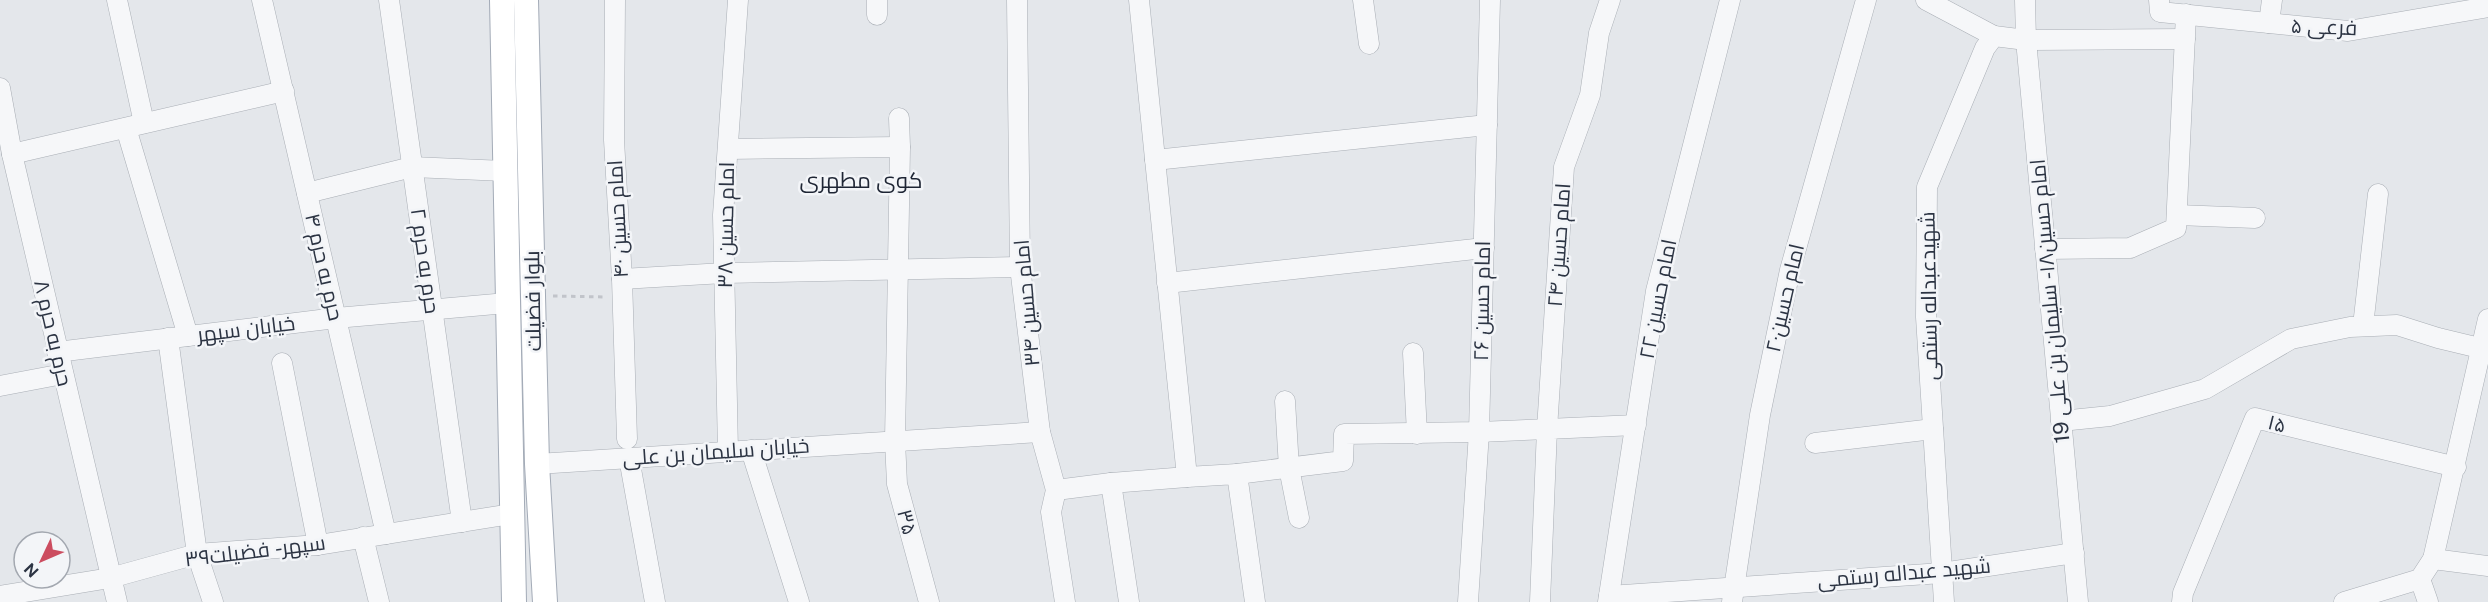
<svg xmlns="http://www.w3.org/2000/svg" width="2488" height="602" viewBox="0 0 2488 602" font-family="'Public Sans',Cairo,sans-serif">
<rect width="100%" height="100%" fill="#e4e7eb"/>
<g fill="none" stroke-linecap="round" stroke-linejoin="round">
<defs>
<g id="minor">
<path d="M117,0L144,123"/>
<path d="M262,0L386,534"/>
<path d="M389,0L462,522"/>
<path d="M615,0L614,140L622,279L627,439"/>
<path d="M877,0V15"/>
<path d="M1017,0L1020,267L1040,432L1056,490L1051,512L1065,602"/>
<path d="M1139,0L1187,477L1237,474L1255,602"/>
<path d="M1363,0L1369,44"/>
<path d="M1926,0L1994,36"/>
<path d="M2025,0L2026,40L2078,602"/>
<path d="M2159,0L2160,12L2348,31L2488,7"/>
<path d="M2269,23L2272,0"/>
<path d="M0,88L12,154L117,602"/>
<path d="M899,118L900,147"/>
<path d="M126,128L188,336"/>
<path d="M728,149L900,147L895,441L897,484L929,602"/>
<path d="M12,154L284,91"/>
<path d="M1155,160L1487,125"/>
<path d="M307,193L412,167L505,171"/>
<path d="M2177,215L2255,218"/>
<path d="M2045,249L2130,248L2176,228L2186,14"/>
<path d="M622,279L724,273L1020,267"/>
<path d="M1167,283L1484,248"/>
<path d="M2363,326L2378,194"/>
<path d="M168,338L197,554L213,602"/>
<path d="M57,352L336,318L507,303"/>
<path d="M1413,353L1417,434"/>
<path d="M282,363L318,545"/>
<path d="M0,386L63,374"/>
<path d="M1285,401L1289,468L1299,518"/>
<path d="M2061,421L2110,416L2205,389L2291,339L2350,327L2397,325L2438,338L2488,350"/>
<path d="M1815,443L1933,429"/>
<path d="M751,450L799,602"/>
<path d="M728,451L723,215L738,0"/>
<path d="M629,458L655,602"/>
<path d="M537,464L1040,432"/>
<path d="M1237,474L1343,461L1344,434L1479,432L1547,429L1564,167L1590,95L1599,33L1610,0"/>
<path d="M1056,490L1111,483"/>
<path d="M363,537L379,602"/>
<path d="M2433,559L2488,566"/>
<path d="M2420,579L2428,602"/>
<path d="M0,596L110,578L197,554L318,545L511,514"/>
<path d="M1609,596L1942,573L2074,553"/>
<path d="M1129,602L1111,483L1187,477"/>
<path d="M1468,602L1479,432L1490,0"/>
<path d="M1540,602L1547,429L1636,425"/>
<path d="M1608,602L1656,291L1730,0"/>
<path d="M1732,602L1760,415L1790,270L1866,0"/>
<path d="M1944,602L1926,317L1927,187L1985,48L1994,36L2026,40L2185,39"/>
<path d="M2182,602L2183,593L2255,418L2456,467"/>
<path d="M2344,602L2420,579L2433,559L2488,319"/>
</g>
<g id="major">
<path d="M502,0L514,602"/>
<path d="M526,0L537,464L545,602"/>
</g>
</defs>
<use href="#minor" stroke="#a9aeb5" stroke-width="21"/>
<use href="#major" stroke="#a3abb7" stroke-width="26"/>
<path stroke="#c1c4ca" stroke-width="3" stroke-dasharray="4.5 4.5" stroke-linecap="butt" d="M553,296L606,297"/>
<use href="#minor" stroke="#f6f7f9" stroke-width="20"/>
<use href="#major" stroke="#fff" stroke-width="24"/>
</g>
<g text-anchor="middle" stroke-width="5" stroke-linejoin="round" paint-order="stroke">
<g font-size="21" fill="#2c3443" stroke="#f3f5f8">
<text transform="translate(2324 27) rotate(2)" y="7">فرعی ۵</text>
<text transform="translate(618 219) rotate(-93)" y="7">امام حسین ۴۰</text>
<text transform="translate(726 225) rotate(-89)" y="7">امام حسین ۳۸</text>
<text transform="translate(1559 245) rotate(-86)" y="7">امام حسین ۲۴</text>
<text transform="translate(425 261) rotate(82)" y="7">حرم به حرم ۲</text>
<text transform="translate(324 267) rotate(77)" y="7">حرم به حرم ۴</text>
<text transform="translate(1929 296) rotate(-91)" y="7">شهیدعبداله رستمی</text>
<text transform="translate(1785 298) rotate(-77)" y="7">امام حسین۲۰</text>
<text transform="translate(1658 299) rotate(-79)" y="7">امام حسین ۲۲</text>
<text transform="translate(533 301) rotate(-91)" y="7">بلوار فضیلت</text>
<text transform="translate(1482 301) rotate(-89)" y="7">امام حسین ۲۶</text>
<text transform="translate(2050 301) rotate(-95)" y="7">امام حسین۱۸ - سلیمان بن علی 19</text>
<text transform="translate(1027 303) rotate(-95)" y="7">امام حسین ۳۴</text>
<text transform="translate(246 329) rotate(-7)" y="7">خیابان سپهر</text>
<text transform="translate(53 333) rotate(77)" y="7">حرم به حرم ۸</text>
<text transform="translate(2277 424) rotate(14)" y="7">۱۵</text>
<text transform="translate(716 452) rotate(-4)" y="7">خیابان سلیمان بن علی</text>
<text transform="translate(907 522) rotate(75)" y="7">۳۵</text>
<text transform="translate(255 551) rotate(-7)" y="7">سپهر - فضیلت۳۹</text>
<text transform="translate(1904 573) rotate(-5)" y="7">شهید عبداله رستمی</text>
</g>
<g font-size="22" fill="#1e2534" stroke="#f3f5f8">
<text x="861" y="188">کوی مطهری</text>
</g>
</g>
<g transform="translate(42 560) rotate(226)"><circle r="28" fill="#f3f5f8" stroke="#a3a8b0" stroke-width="1.5"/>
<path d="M0-4.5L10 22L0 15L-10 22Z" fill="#cc4d60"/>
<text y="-9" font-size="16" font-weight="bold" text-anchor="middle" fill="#2c3443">N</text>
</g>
</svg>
